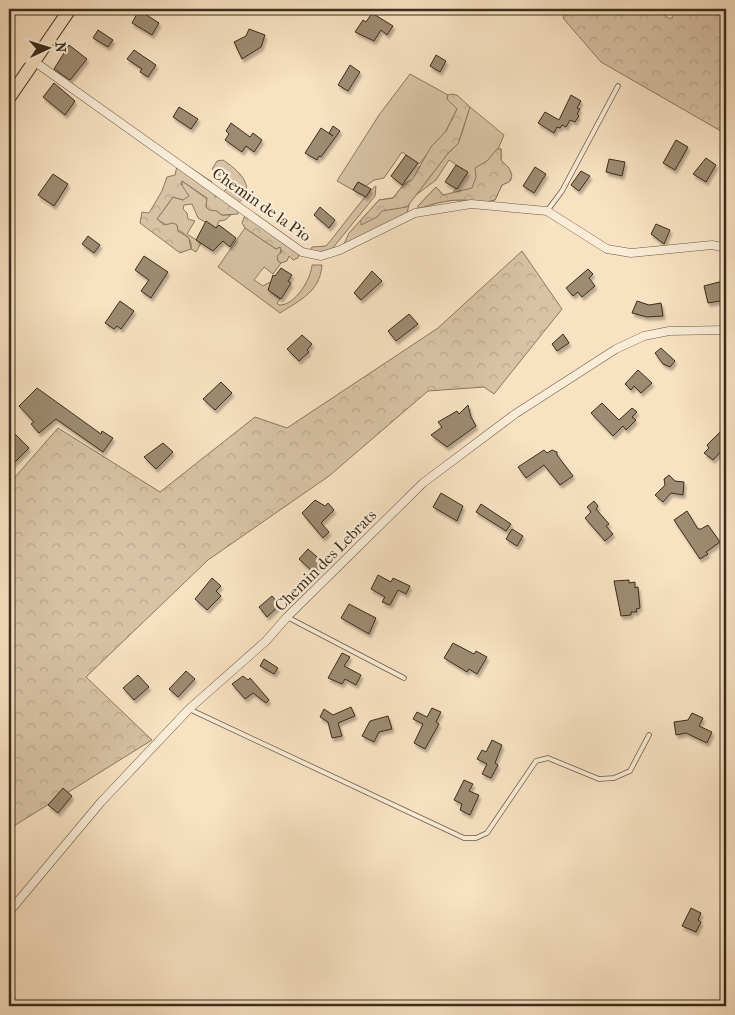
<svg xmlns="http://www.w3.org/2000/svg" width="735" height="1015" viewBox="0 0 735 1015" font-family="'IM FELL French Canon',serif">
<defs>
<pattern id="forest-crowns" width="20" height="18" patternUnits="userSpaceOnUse" patternTransform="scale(1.25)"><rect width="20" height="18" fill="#d8c3a6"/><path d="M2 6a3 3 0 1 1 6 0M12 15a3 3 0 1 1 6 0" fill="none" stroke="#baa88e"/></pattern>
<filter id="shadow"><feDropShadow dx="2" dy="3.5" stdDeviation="1" flood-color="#0004"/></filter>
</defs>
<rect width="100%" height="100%" fill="#f8e2c2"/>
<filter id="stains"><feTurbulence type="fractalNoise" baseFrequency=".004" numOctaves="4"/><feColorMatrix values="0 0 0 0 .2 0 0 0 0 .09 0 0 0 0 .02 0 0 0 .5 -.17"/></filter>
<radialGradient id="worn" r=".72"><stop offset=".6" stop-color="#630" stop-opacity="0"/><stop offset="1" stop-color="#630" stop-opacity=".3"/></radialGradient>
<g fill="#d8c3a6" stroke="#8a7861">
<path d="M410,74L448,95L447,99L457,109L446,131L419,164L402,152L384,178L374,180L366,186L358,182L353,190L337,181L379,115Z"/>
<path d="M470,107L504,135L498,149H501V160L511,172V180L502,185L495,200C480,204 475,200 461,200C446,200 432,204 418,209V206L436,187L443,195L452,194L467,172L449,160L436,180L416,195L449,152C464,141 463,123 470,107Z"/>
<path d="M182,181L207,199L206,207L217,211L222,215H231L225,220L219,221L216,228L198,218L192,204L184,205L183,209L187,213L188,219L195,221L187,234L201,243L196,252L191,249C194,231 168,228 157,219L173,197L183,200Z"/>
<path d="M405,183L409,205L407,213L344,244L349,233L379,200L393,198Z"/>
<path d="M376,186L375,196L332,249L319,252L310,250L312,247L326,246C335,236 370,188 376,186Z"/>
<path d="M245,228L276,249L280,247L281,249L278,261L281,263L273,274L264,267L254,280L263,286L270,282L271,285L268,290L280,299L277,303L279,305C295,306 311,279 312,265H322C320,292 300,300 280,313L218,267Z"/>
</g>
<g fill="url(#forest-crowns)" stroke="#8a7861">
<path d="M566,9H657L670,19L680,9H726V134L601,62L563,18Z"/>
<path d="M452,94L457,95L470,107L458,144L449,152L407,207L382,211L377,217L361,225V220L379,200L393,198L405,183L412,180L431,147L446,131L457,109L447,99L448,95Z"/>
<path d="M497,149H501V160L509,168L512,176L509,182L502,185L495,200C480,204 475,200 461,200C446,200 432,204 418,209V206L436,187L443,195L472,188L476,177L475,168L487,161Z"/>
<path d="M223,160C231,165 250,179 246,192C243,202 236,200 238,214L222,215L217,211L209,210L206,207L207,198L182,181L181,184L189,196L183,200L173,197L157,219L164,225L173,223L177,225L178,231L189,238L191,249L180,253L140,223L142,212L149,213L162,191L167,177L175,175L177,166L182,162L212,182L210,187L215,196H220L228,187L227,182L212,169L217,161Z"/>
<path d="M245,215L299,253L298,258L293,260L289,256L287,261L281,263L278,261L277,256L282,252L280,247L276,249L245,228L242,223Z"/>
<path d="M522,251L562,309L494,394L484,387L428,391L329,476L208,560L86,677L152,740L9,829V484L58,428L160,492L255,417L287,428L438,328Z"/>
</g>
<g fill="#9d8b72" stroke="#3b2d1c" filter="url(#shadow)">
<path d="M139,10L159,23L152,35L132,23Z"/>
<path d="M372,13L393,26L387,35L381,30L374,41L355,32L363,20L366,22Z"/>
<path d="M249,29L265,35L261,47L242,59L234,42L246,36Z"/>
<path d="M98,30L113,40L108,47L93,38Z"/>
<path d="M69,45L87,59L70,80L54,69Z"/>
<path d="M134,50L156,65L148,77L140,72L142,69L127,59Z"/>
<path d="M436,55L446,61L440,72L430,66Z"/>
<path d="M350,65L360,72L348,91L338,85Z"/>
<path d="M54,83L75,101L65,115L43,97Z"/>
<path d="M571,95L581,101L577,108L580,109L577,114L579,116L575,122L570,120L566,127L562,125L560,128L557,127L554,133L538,123L545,112L559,120Z"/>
<path d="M179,107L198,119L191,129L173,117Z"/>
<path d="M231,123L250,137L253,133L262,140L254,152L246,146L242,152L225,140L229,134L226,131Z"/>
<path d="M333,126L340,131L321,157L319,156L317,160L305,153L321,128L333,136L329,133Z"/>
<path d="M676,140L688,147L675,170L663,163Z"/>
<path d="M406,155L418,163L402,185L391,176Z"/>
<path d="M706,158L716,165L706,182L693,174Z"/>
<path d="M609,159L625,162L622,176L606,172Z"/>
<path d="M456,165L468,172L457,189L445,182Z"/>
<path d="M535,167L546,174L534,193L523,186Z"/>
<path d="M581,171L590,176L579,191L571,185Z"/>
<path d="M53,174L68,184L54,206L38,195Z"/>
<path d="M358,182L371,189L366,197L353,190Z"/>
<path d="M320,207L335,220L329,228L314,215Z"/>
<path d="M206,221L216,228L219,225L236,238L230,247L223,241L213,251L196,240Z"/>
<path d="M656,224L670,230L664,244L651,234Z"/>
<path d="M88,236L100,245L94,253L82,244Z"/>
<path d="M144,256L168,272L151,298L141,291L149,280L135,270Z"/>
<path d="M281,268L292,275L288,281L291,283L281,299L268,290L273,275L275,276Z"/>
<path d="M588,269L593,274L589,278L595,286L582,297L578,292L573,296L566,288Z"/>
<path d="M372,271L382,281L361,300L354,293Z"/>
<path d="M719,282L726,284V300L708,303L704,286Z"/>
<path d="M120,301L134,311L121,329L117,326L114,329L105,323Z"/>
<path d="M637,301L649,305L661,303L663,316L647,317L632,313Z"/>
<path d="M409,314L418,324L396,341L388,331Z"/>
<path d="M563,334L569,343L557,351L552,344Z"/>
<path d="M302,335L312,344L307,350L309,352L299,361L287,349Z"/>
<path d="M661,348L675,361L670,367L663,364L655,353Z"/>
<path d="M638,370L652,383L641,393L634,386L631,390L625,384Z"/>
<path d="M221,382L232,393L215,410L203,399Z"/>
<path d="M37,388L101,434L102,431L113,438L103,452L56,419L39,433L31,424L34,422L19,406Z"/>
<path d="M602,403L619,420L632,408L637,412L632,417L636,420L626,430L623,426L613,436L591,413Z"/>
<path d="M468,405L471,417L476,426L447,447L431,435L442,427L438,422L457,411L459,414Z"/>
<path d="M726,426V446L713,460L704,453L709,448L707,445Z"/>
<path d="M13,432L29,448L9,468V437Z"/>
<path d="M163,443L173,452L156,469L144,457Z"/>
<path d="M544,450L547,453L552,450L557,452V455L573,476L560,485L544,465L526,478L518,467Z"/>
<path d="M669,475L675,481L684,482L683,495L671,493L663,502L655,495L665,485L664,479Z"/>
<path d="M441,493L463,506L457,521L433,507Z"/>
<path d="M315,500L325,506L328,503L334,510L321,523L329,532L323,538L302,513Z"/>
<path d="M594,501L598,506L596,509L609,524L606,526L613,534L605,541L585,518L591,512L587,507Z"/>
<path d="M481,504L511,524L506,531L476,512Z"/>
<path d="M687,511L698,529H701L708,525L720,542L706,552L708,554L700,559L674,520Z"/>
<path d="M512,529L523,536L517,546L506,539Z"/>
<path d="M308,549L324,563L314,573L299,559Z"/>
<path d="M378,575L391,582L393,578L410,586L406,594L398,590L390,605L382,602L385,597L371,589Z"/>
<path d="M212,578L221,586L216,591L221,596L207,610L195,599Z"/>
<path d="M629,580V583L635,582V588L638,587L640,608L636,609L637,612H631V615L621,616L614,581Z"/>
<path d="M272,596L280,605L267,617L259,607Z"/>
<path d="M349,604L376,618L369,634L341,618Z"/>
<path d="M453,643L474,654L476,651L487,657L477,674L469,669L467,672L444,658Z"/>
<path d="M342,653L350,657L344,666L361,675L356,685L345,679L342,684L328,678Z"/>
<path d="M264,659L278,668L274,674L260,666Z"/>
<path d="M186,671L195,679L178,697L169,689Z"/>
<path d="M138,675L149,687L134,700L123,688Z"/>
<path d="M243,676L248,680L250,678L269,700L266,703L253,693L245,699L232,684Z"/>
<path d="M351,707L355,716L338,723L342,736L332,738L328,722L320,717L324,709L333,715Z"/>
<path d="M432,708L441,712L436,722L439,724L425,749L414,743L423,724L413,719L417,712L427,717Z"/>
<path d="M692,713L703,718L699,726L712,732L707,743L686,733L676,735L674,722L688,720Z"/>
<path d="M388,716L392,729L379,732L374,742L362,736L370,721Z"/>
<path d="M492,740L502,745L495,763L498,765L491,778L482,774L487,764L477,759L482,750L486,752Z"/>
<path d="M464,780L473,784L469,791L479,795L470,815L460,810L462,804L454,800Z"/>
<path d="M63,788L72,796L58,813L48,805Z"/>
<path d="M691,908L701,913L698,920L701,922L696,932L682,926Z"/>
</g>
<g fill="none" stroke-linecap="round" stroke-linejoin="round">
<defs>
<g id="lane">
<path d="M547,211L562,191L618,86"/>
<path d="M287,617L404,678"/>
<path d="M189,709L464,838H476L487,833L536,761L548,758L599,779L614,778L630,771L649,735"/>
<path d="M724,1006L726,1003"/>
</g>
<g id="street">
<path d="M35,62L302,252L321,256L340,250L415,213L471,204L547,211L607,249L631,253L712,245L726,248"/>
<path d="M9,912L101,802L189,709L266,641L287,617L423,483L515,414L616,349L644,336L669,331L726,330"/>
</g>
<path id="primary" d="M9,98L70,9"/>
</defs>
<use href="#lane" stroke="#6a5a46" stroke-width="5.5"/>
<use href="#street" stroke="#6a5a46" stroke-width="9"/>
<use href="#primary" stroke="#3b2d1c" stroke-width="14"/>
<use href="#lane" stroke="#faecd7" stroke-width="4"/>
<use href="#street" stroke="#faecd7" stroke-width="8"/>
<use href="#primary" stroke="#f8e2c2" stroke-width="12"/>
</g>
<g text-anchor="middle" stroke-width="4.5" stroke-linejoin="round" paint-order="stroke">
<g font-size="16" fill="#3b2d1c" stroke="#faecd7">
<text transform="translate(262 204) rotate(35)" y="6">Chemin de la Pio</text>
<text transform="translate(325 560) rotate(-45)" y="6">Chemin des Lebrats</text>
</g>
</g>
<rect width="735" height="1015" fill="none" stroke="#f8e2c2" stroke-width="30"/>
<rect x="10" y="10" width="715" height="995" fill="none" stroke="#3b2d1c" stroke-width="2.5"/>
<rect x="15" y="15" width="705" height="985" fill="none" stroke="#3b2d1c"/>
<g transform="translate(48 48) rotate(86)" stroke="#faecd7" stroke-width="4" paint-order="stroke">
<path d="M0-4L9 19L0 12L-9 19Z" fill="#3b2d1c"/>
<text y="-8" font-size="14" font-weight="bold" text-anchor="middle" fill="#3b2d1c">N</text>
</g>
<rect width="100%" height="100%" filter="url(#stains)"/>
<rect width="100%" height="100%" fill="url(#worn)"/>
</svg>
